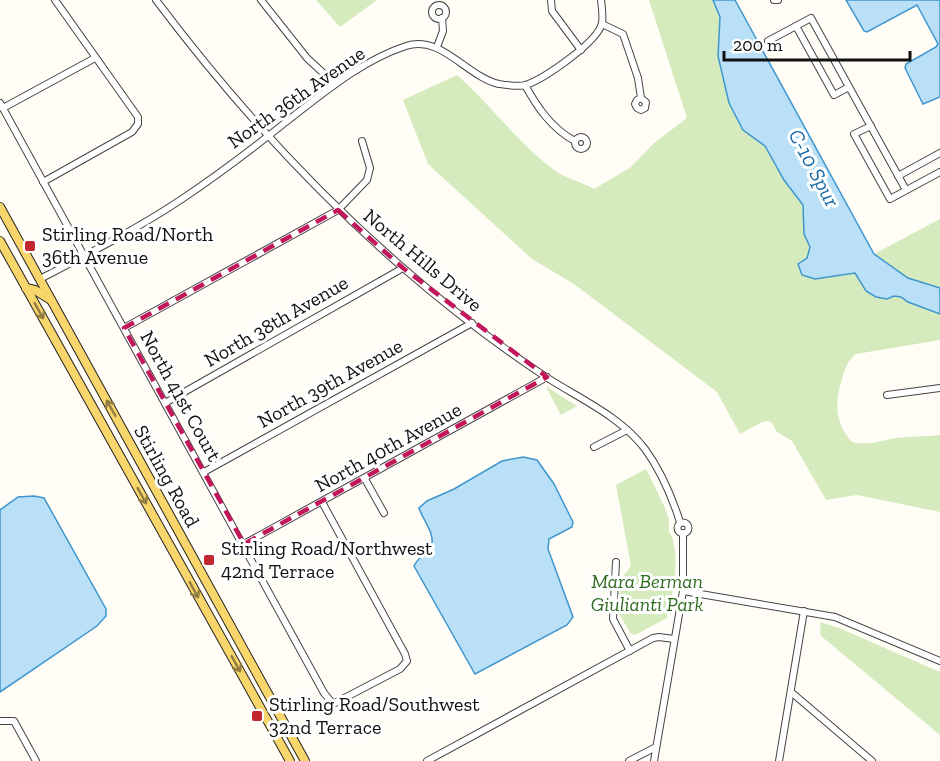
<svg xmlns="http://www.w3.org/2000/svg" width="940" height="761" viewBox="0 0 940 761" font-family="'Zilla Slab',serif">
<rect width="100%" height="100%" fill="#fffdf5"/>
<g fill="#d5ebbd">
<path d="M316,0H377L340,27Z"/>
<path d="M649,0H713L720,17L718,56L743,130L765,146L784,180L803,205L804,234L810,247L807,258L815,278L855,273L874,254L940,219V340L856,354C847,361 845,369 842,379C834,403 835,423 852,442C868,446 880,441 896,438C910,436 925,437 940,435V512L857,495L826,500L792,441L777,432L772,423L768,421L762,422L740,434L717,392L574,284L532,259L428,164L403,100L457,75C491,105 517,142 553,169C565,179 581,181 594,189L631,167L654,143L687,118Z"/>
<path d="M546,387H547L577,406L561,415Z"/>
<path d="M646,469L665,508L669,520V532C682,550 672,597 667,618L635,635L631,634L618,612L621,579L631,566L616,485Z"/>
<path d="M820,622L839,628L940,672V735L821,636Z"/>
</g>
<g fill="#b9e0f7" stroke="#3f96cf" stroke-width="1.5">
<path d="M713,0H735L874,254L908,278L940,288V314L908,302L901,297L894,296L887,299L876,297L866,291L855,273L815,279L802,275L798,264L807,258L810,247L804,234L803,205L784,180L765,146L743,130L729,103L718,56L720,17Z"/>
<path d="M846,0H940V97L923,104L905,68L906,64L936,47L938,44L917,5L867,32L864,31Z"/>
<path d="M523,457L537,460L554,484L573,522L572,527L549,539L548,549L573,617L567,625L475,674L414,566C418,557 425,555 430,548C438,537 422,519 419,508L427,501L454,489L502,461Z"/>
<path d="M34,496L44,498L106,609V616L97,626L0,692V510L18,497Z"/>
</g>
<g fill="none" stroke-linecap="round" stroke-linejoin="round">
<defs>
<g id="minor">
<path d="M156,0C229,97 310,187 402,267C447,306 496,344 546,377C580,399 620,416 645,449C661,471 672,497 680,522"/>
<path d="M261,0L307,58L335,84"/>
<path d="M551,0L552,11L581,50"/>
<path d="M774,0H778"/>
<circle cx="439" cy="12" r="7"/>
<path d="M602,24L623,34L638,78L641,98L646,102L645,108L641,110L637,108L635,104L637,100L641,98"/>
<path d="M796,26L834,95L849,87"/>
<path d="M768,41L811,18L906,190"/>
<path d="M437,47L443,31L442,18"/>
<path d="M525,85C537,107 552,129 575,141"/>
<path d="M0,103L324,693L333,704L400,669L407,661L405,654L322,502"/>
<path d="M3,108L95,58"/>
<path d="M871,126L854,134L890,199L940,172"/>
<circle cx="581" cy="143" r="6"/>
<path d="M898,176L940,153"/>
<path d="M43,182L132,132L138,124V117L55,0"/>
<path d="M40,279C88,254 137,229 182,199C219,174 256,146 291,118C326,91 363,60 406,46C441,34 467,77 499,84C506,85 519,87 526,85C545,78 598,42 602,23C603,16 602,7 601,0"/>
<path d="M124,328L338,210L367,180L370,168L362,141"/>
<path d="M887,395L940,388"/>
<path d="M165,403L403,268"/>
<path d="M594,447L627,430"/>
<path d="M204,472L472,323"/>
<path d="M365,479L384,513"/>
<circle cx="683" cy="528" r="5.5"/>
<path d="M244,544L547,377"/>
<path d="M616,562L613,619L630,651"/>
<path d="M683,591L835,617L940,661"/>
<path d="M791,692L872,761"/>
<path d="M0,721H14L36,761"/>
<path d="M427,761L653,638L659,637L674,639"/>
<path d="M629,761L656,747"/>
<path d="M654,761L683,591V533"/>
<path d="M779,761L804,611"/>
</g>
<g id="major">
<path d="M0,207L305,761"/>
<path d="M0,241L290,761"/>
<path d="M26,288L35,290L51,300"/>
</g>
</defs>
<use href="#minor" stroke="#444" stroke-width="8"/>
<use href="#major" stroke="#222" stroke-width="10"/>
<use href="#minor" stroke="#fff" stroke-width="6"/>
<use href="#major" stroke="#f9d66b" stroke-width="8"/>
</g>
<defs><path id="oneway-shaft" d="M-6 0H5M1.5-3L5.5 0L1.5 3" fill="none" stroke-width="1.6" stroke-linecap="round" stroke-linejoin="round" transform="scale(1.5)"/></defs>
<g stroke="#917d42">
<use href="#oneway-shaft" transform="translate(39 311) rotate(61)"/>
<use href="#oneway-shaft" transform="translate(111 408) rotate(-119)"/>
<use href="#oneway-shaft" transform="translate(142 496) rotate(61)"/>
<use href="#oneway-shaft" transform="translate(194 590) rotate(61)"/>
<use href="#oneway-shaft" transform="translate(236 664) rotate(61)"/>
</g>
<path fill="none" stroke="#c2185b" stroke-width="4.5" stroke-dasharray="12 8" stroke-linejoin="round" d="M338,210L403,268L547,377L244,544L124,328Z"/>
<g fill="#c4262e" stroke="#fff" stroke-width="2">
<rect x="24" y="240" width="12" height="12" rx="3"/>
<rect x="203" y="554" width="12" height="12" rx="3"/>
<rect x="251" y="710" width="12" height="12" rx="3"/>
</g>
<g text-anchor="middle" stroke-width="6" stroke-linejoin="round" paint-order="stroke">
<g font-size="20" fill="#111" stroke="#fff">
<text transform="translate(296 97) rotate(-35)" y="7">North 36th Avenue</text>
<text transform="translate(423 260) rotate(40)" y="7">North Hills Drive</text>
<text transform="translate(276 321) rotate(-30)" y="7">North 38th Avenue</text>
<text transform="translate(330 383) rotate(-29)" y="7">North 39th Avenue</text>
<text transform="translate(181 396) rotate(61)" y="7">North 41st Court</text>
<text transform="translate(388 447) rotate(-29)" y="7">North 40th Avenue</text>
<text transform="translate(167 476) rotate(61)" y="7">Stirling Road</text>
</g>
<g font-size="20" fill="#111" stroke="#fff" text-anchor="start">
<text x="42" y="241">Stirling Road/North<tspan x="42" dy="23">36th Avenue</tspan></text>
<text x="221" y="555">Stirling Road/Northwest<tspan x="221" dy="23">42nd Terrace</tspan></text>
<text x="269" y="711">Stirling Road/Southwest<tspan x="269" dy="23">32nd Terrace</tspan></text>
</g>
<g font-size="20" font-style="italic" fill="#2f6b1f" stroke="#fff">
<text x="647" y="588">Mara Berman<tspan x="647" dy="23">Giulianti Park</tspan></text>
</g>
<g font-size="21" font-style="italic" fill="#1768a6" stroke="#fff">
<text transform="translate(814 168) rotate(62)" y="7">C-10 Spur</text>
</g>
</g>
<path d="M724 51v9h186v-9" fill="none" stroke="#111111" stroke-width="3"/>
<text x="733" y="51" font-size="18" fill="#111111" stroke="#ffffff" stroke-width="4.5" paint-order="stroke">200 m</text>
</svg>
